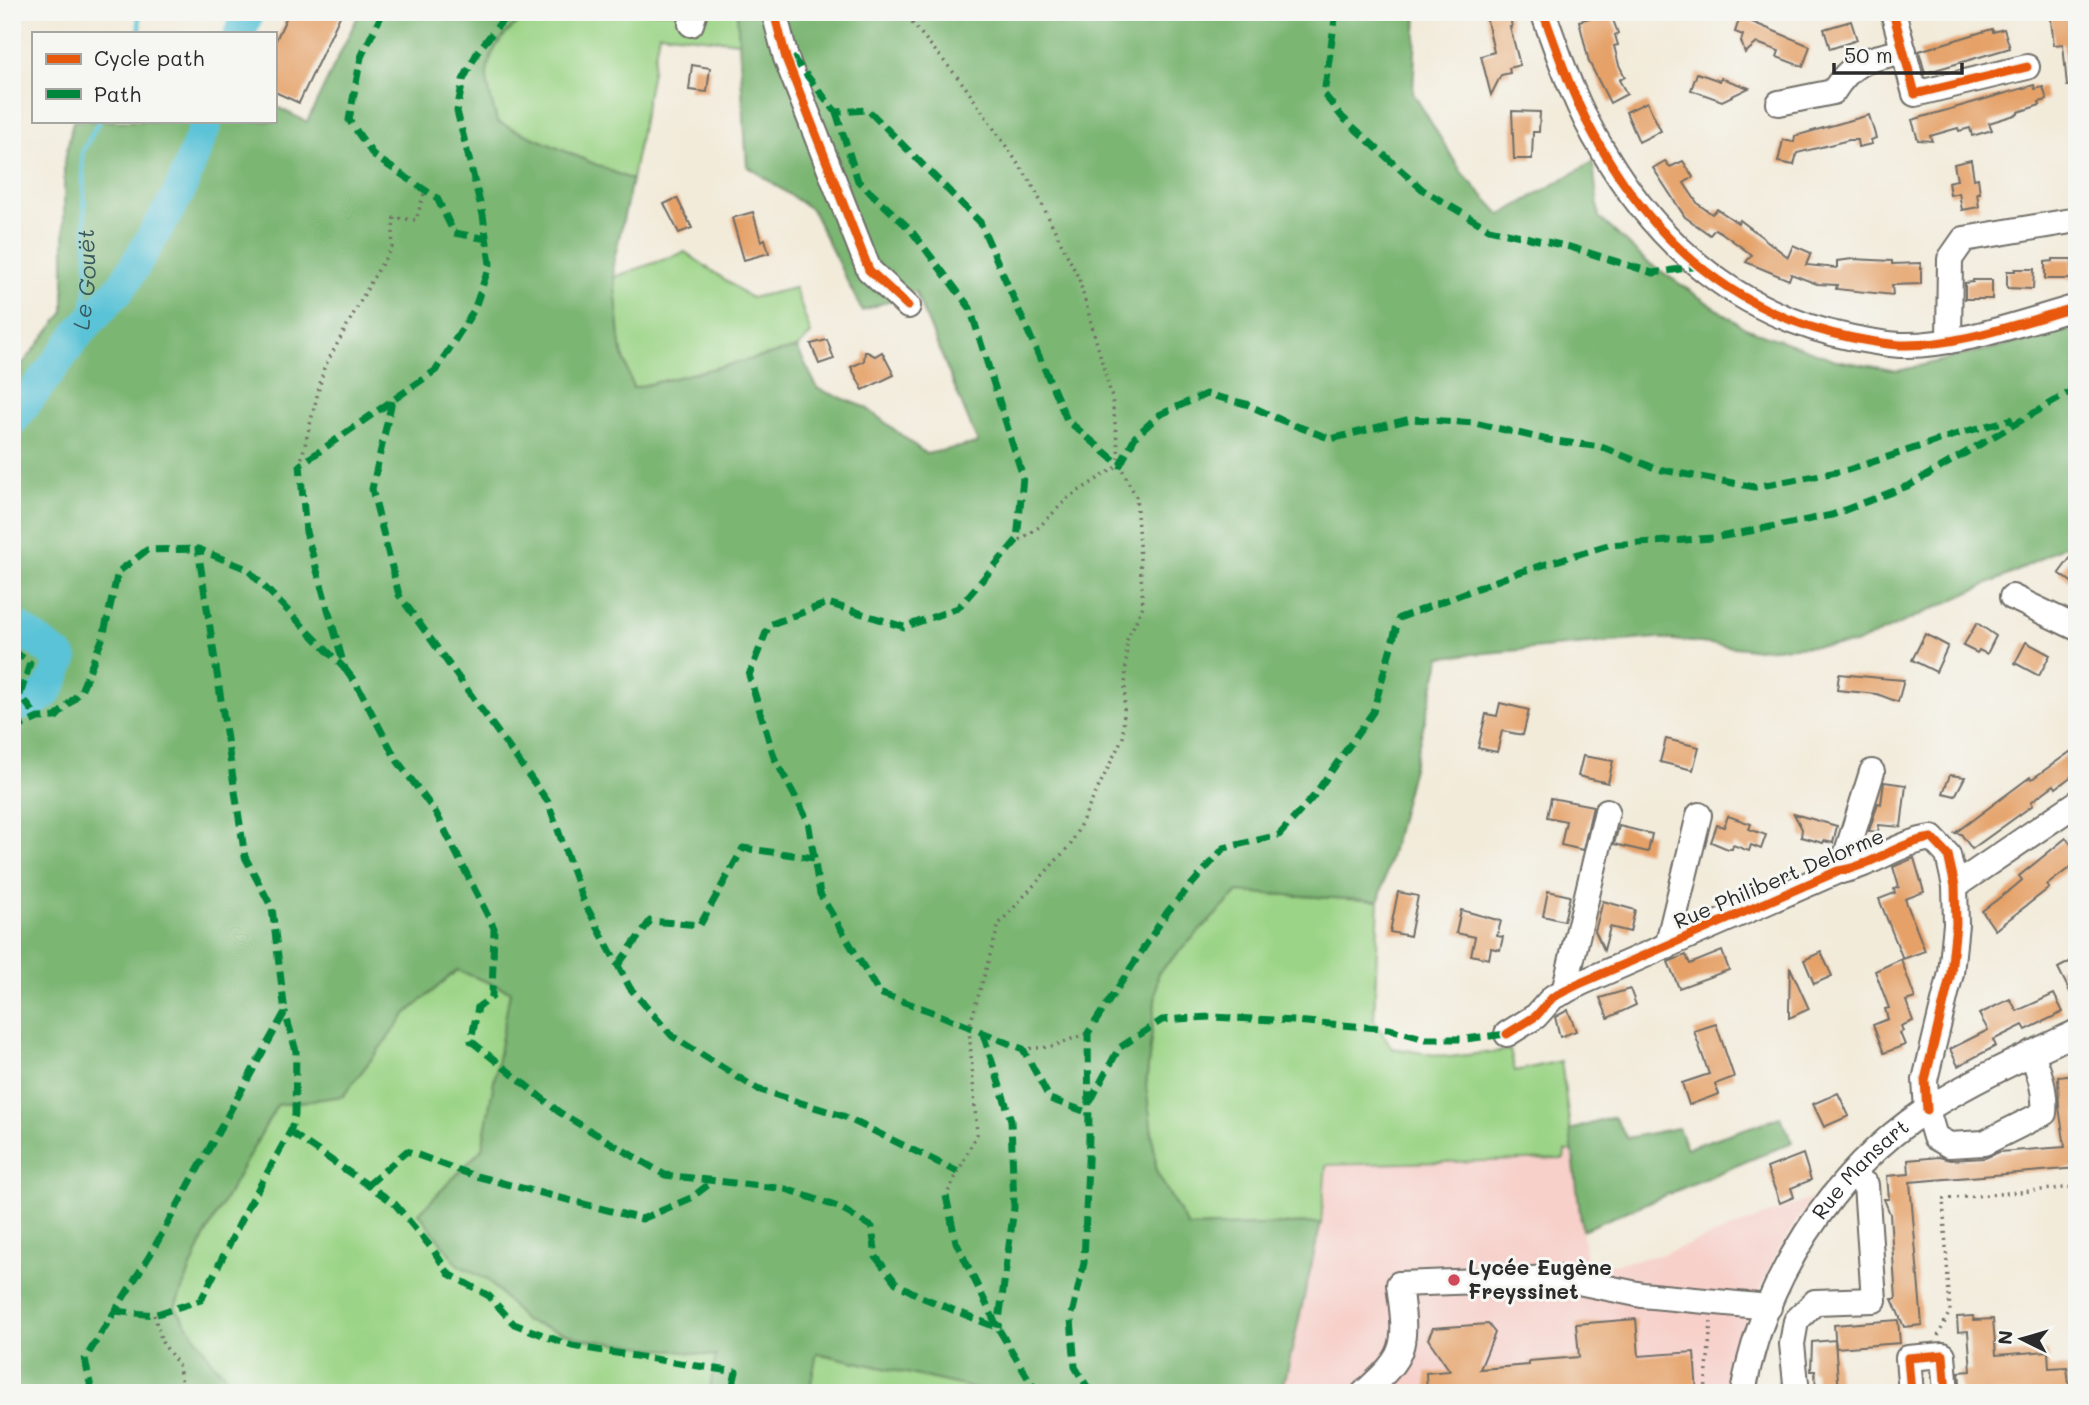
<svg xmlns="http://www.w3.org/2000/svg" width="2089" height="1405" viewBox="0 0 2089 1405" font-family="Mali,sans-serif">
<rect width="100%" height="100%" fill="#f6f6f2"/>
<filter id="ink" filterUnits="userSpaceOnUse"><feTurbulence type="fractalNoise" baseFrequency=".0143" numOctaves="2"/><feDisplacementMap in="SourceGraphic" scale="14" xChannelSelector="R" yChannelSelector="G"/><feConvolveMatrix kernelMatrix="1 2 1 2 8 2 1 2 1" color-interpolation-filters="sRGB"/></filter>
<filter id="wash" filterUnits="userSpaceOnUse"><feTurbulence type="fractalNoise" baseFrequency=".00686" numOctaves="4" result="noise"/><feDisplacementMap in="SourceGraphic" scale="28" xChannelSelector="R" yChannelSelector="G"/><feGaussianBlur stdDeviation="1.57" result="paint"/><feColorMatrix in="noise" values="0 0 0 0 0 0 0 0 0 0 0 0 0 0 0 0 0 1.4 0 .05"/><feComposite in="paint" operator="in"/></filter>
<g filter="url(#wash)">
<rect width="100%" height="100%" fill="#f2ebda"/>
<path fill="#f7d0ca" d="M1564,1151H1573L1587,1269L1660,1255L1813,1198L1776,1254L1760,1290L1741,1339L1727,1393H1172L1326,1165L1563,1159Z"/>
<g fill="#9bd486" stroke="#638058" stroke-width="2">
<path d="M536,12H737L739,42L659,33L632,180L497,122C494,108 486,88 487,74C489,46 512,24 536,12Z"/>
<path d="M685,252L751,298L795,288L811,334L797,348L633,388L621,348L614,277Z"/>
<path d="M1238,892L1379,901L1374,1020L1392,1048L1449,1057L1510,1050L1515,1071L1561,1061L1573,1151H1565L1564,1159L1326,1165L1321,1223L1188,1227L1157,1173L1146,1086L1158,973Z"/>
<path d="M457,970L511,991L482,1149L419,1213L458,1265L488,1280L525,1321L584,1339L717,1356L709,1393H243L215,1365L175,1307L203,1239L277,1105L343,1096L406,1014Z"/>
<path d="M816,1353L995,1393H809Z"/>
</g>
<g fill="#7cb673" stroke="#54704f" stroke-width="2">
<path d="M360,12H536C512,24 489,45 487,74C486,88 494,108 497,122L632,180L613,265L621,348L633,388L797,348L818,389L865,407L926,454L978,443L915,291L862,311L812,210L747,166L737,12H1417L1413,93L1462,173L1501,215L1593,162L1599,217L1646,261L1745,328L1836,360L1898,371L2077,328V539L2015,572L1855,644L1752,649L1657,638L1441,657L1379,901L1238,892L1158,973L1146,1086L1157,1173L1188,1227L1321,1223L1286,1376L1278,1393H995L817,1353L809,1393H709L716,1356L584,1339L525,1321L488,1280L458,1265L419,1213L482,1149L510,991L457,970L406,1014L343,1096L277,1105L203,1239L175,1307L215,1365L243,1393H12V377L64,312V164L73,121H275V106L307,122Z"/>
<path d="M1614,1117L1627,1138L1678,1128L1687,1148L1780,1117L1793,1142L1582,1230L1570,1130Z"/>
</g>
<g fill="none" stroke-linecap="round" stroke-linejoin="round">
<g stroke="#5ac3d7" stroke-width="5">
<path d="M138,12L140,33"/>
<path id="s1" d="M81,330L88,277L82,153L99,121"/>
</g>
<g stroke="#5ac3d7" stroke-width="32">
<path d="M240,33L248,12"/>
<path d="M12,421L81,330L123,285L179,193L207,121"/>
<path d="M12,623L62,659C48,692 49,699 12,707"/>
</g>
</g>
<g id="blocks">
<g fill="#e5a167">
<path d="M289,12H342L299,103L275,92V42Z"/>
<path d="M1485,12H1509L1512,27H1510L1520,65L1509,68L1510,73L1501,75L1491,95L1481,56L1494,52Z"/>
<path d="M1610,12L1618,33L1615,35L1618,45L1614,46L1619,65L1625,77L1619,80L1627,94L1610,103L1589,62L1579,21Z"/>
<path d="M2050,12H2073L2077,42V86H2067L2063,44L2054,45Z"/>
<path d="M1740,17L1810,46L1803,67L1777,57L1779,51L1757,43L1745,53L1741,41L1743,35L1735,32Z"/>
<path d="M1851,21L1857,40L1830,49L1824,29Z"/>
<path d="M1992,29L1993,32L2004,29L2010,48L1925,73L1919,51Z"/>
<path d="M692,65L710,68L707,92L689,90Z"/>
<path d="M1697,73L1720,81L1721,78L1749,88L1722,101L1691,90Z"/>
<path d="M2034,85L2035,89L2043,87L2047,100L2039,102L2040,105L2018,112V114L1989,123L1992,130L1972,136L1970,128L1959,131L1958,128L1930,136L1932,141L1918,140L1912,120Z"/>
<path d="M1647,102L1661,131L1639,142L1626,112Z"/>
<path d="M1512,111L1540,112L1539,132H1533L1532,159H1514Z"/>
<path d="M1869,115L1876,138L1871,140L1872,144L1858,147L1857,140H1849L1797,153L1794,165L1778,162L1783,140L1794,142L1795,136Z"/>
<path d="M1971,160L1974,179L1978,178L1980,193H1977L1979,207L1962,210L1959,193L1950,195L1948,182L1957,180L1954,164Z"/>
<path d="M1665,161L1670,167L1683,161L1693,177L1684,183L1698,204L1712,214L1717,209L1738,223L1740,220L1788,257L1793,245L1811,253L1806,265L1837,268V261L1853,259L1892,261V264L1921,263V284L1892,285L1893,295L1836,289L1837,285L1817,284L1791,274L1789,280L1746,262L1752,255L1722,233L1715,229L1710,235L1685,217L1653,168Z"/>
<path d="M677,198L692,228L679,233L664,204Z"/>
<path d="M753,212L761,241L765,239L769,253L744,260L732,218Z"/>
<path d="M2053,259H2072V279H2045V262L2053,261Z"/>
<path d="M2015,269H2034L2033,289L2007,288V271H2015Z"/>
<path d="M1973,280H1992V299H1965V283L1973,282Z"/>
<path d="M827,340L834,359L819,364L811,344Z"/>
<path d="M865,351L875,356L882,352L894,375L863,390L851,367L864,361Z"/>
<path d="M2077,549V586L2059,573Z"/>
<path d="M1977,623L1996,636L1987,654L1979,650L1977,653L1963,646Z"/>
<path d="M1925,634L1948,646L1936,672L1912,660Z"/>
<path d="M2026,642L2050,655L2039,676L2015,663Z"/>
<path d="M1839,674L1891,679L1904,680L1898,702L1877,694L1837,690Z"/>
<path d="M1500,703L1529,710L1523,735L1502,731L1497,752L1478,748L1486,714L1497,716Z"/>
<path d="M1666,739L1699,747L1693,770L1660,762Z"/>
<path d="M2077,747V772L2056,788L2054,785L2031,802L2033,805L1972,849L1961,834L1955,833L2030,777L2032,779Z"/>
<path d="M1583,756L1613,761L1608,783L1578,776Z"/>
<path d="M1950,775L1965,777L1955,796L1943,793Z"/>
<path d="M1884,782L1906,785L1901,827L1879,825L1878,832L1869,831L1878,803L1881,804Z"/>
<path d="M1551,798L1593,806L1583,850L1561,845L1566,821L1547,817Z"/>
<path d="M1794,814L1837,826L1833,843L1824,841L1823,843L1801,837L1802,829Z"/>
<path d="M1728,816L1751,824L1749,829L1766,835L1761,849L1751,845L1749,851L1733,845L1732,849H1728L1711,842L1717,825L1724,827Z"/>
<path d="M1619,826L1652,834L1648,852L1614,844Z"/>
<path d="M2066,838L2077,852V862L2047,885L2049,888L1995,930L1982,911L2014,887L2022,880L2019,876Z"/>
<path d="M1914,858L1924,892L1905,899L1925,951L1903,959L1879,899L1895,893L1894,889L1899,887L1893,867Z"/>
<path d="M1548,891L1570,896L1564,921L1543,916Z"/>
<path d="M1398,892L1418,896L1410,936L1390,932Z"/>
<path d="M1603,901L1635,910L1630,932L1610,927L1604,950L1595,931Z"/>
<path d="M1461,910L1501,921L1497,936L1503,937L1500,950L1491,948L1489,959L1471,955L1475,937L1456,933Z"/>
<path d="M1722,951L1729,970L1679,988L1668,962L1686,955L1690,964Z"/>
<path d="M1821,952L1832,976L1814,984L1804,960Z"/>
<path d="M2077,958V1006L2058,968Z"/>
<path d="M1901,959L1915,998L1906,1001L1913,1021L1901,1026L1903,1031L1900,1033L1905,1045L1884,1053L1873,1025L1888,1019L1885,1009L1889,1008L1875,971Z"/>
<path d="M1790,967L1809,1009L1789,1018V1008Z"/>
<path d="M1630,989L1636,1005L1608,1018L1600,998Z"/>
<path d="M2054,994L2063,1012L2026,1030L2023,1025L1993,1040L1996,1046L1958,1066L1950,1049L1988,1030L1979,1014L2010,999L2017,1011Z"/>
<path d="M1568,1010L1576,1031L1560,1037L1555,1017Z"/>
<path d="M1716,1024L1734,1077L1715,1084L1719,1094L1689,1105L1682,1083L1709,1074L1694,1031Z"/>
<path d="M2077,1075V1168L1910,1182L1922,1325L1904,1327L1892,1299H1896L1890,1214L1884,1199H1889L1887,1176L1909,1174L1908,1160L1939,1157L1950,1160L1985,1158L1999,1152L2065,1147L2059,1107L2058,1077Z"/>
<path d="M1838,1093L1849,1116L1824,1127L1813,1104Z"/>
<path d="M1803,1154L1811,1180L1791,1188L1794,1197L1780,1203L1767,1168Z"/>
<path d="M1973,1316L1974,1320L1993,1319L1996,1355L2048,1351L2049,1368L2067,1367L2070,1393H1961L1959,1372L1971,1371L1968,1331L1958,1332L1957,1317Z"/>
<path d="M1636,1319L1639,1356L1694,1352L1697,1393H1427L1426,1373L1450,1371L1428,1339L1433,1328L1488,1324L1495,1333L1480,1369L1529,1365V1361L1579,1357L1576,1324Z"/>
<path d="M1898,1320L1900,1343L1836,1348L1834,1325Z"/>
<path d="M1835,1340L1839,1393H1816L1815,1371H1811L1812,1342Z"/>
</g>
</g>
</g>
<g filter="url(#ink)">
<use href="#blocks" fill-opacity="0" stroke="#716e68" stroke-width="2"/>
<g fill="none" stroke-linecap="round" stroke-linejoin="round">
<defs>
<g id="minor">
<path d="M774,12L786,58L869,270L908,306"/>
<path d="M1543,12C1560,59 1576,107 1602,149C1659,247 1741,316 1853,338C1868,341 1885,344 1900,345C1956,347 2023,322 2077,307"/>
<path d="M1893,12L1915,94L2027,67"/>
<path d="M691,24L695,12"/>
<path d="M1779,103L1833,92C1854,59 1868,60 1904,51"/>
<path d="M1949,341L1950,259L1964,239L2077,220"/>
<path d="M2012,597L2077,628"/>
<path d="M1841,871L1872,772"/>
<path d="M1955,886L2077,803"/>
<path d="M1667,947L1699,815"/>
<path d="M1564,992L1607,811"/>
<path d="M1507,1034L1536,1016L1553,997L1581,983L1838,871C1871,867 1898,842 1932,838L1948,855L1955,886L1956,924L1951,973L1925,1080L1927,1110L1935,1137L1949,1145L1984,1143L2044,1113C2046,1092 2040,1072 2031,1053"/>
<path d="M1364,1393C1376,1381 1394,1367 1400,1350C1407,1331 1401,1304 1399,1284L1559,1278L1642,1295L1769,1307"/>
<path id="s2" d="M1743,1393C1762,1282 1832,1172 1926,1110C1973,1080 2026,1056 2077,1032"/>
<path d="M1797,1393L1792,1344L1796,1321L1815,1302L1874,1300L1866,1185L1851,1176"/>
<path d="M1911,1393L1908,1358L1943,1355L1946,1393"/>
</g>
</defs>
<use href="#minor" stroke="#716e68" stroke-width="28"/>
<g stroke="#716e68" stroke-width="3.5" stroke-dasharray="2 5" stroke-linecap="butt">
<path d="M903,12L964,85L1032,184L1079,279L1112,398L1120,465L1136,497L1143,606L1127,640L1123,737L1071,844L999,924L969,1028L977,1134L946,1196"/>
<path d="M300,465L324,368L372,280L392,247L394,218L416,220L425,190"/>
<path d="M1014,544L1039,527L1069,497L1120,465"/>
<path d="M1023,1049L1050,1047L1088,1033"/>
<path d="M154,1315L162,1342L178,1364L184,1393"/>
<path d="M1938,1336L1950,1311L1943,1199L2074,1187L2077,1188"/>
<path d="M1705,1393L1711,1322"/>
</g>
<use href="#minor" stroke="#fff" stroke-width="24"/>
<g stroke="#00873e" stroke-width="7" stroke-dasharray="14 7" stroke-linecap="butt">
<path d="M383,12L361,57L349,120L374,156L437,198L454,233L487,239"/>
<path d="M1336,12L1324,94L1342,117L1423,190L1489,229L1570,247L1653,273L1700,266"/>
<path d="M792,57L836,112L868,110L980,222L1067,420L1120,465L1135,437L1159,415L1206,394L1246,404L1281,420L1331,439L1411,419L1475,423L1548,440L1601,447L1657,469L1755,487L1848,470L1964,432L2013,419"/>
<path d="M836,112L858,181L910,229L970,308L1023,477L1017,540L958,608L904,627L828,603L769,625L749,675L774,757L808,821L820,894L879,993L930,1011L1023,1049L1050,1099L1089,1113"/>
<path d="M392,401L372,489L399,595L548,802L583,900L630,988L672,1036L757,1089L843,1116L958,1172"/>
<path d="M12,650L30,663L20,695L38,718"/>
<path d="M345,669L356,683L396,759L436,813L494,928L492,997L478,1007L471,1041L559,1112L665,1175L786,1189L838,1207L872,1227L876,1257L896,1283L921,1297L998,1328L1037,1393"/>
<path d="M12,730L38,718L56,717L81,691L103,637L118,572L147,550L198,549"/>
<path d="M618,965L650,921L700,925L743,848L814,858"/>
<path d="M983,1034L1011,1120L1014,1208L998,1328"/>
<path d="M1090,1102L1119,1048L1162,1020L1210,1017L1296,1021L1389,1029L1426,1039H1465L1507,1034"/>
<path d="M290,1132L394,1203L434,1251L449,1274L489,1296L514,1324L572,1346L736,1372L731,1393"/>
<path d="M368,1185L407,1151L472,1175L642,1219L691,1198L713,1181"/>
<path d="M946,1196L956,1242L998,1328"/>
<path d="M115,1311L154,1315L201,1300L248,1207L290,1132L295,1115L296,1051L285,1012"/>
<path d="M92,1393L85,1359L150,1255L285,1012L272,908L245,857L198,549L247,569L345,669L306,532L300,465L436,370L474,310L490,264L483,215L457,111L463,80L478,51L509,12"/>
<path d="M1091,1393L1075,1367L1071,1319L1084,1263L1089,1137L1088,1033L1168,911L1224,848L1279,835L1313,797L1373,712L1399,618L1517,573L1608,545L1714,538L1832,515L1910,485L2077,388"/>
</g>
<defs>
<g id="cycleway">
<path d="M774,12L786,58L869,270L908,306"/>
<path d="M1543,12C1560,59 1576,107 1602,149C1659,247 1741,316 1853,338C1868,341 1885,344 1900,345C1956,347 2023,322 2077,307"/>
<path d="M1893,12L1915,94L2027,67"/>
<path d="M1507,1034L1536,1016L1553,997L1581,983L1838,871C1871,867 1898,842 1932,838L1948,855L1955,886L1956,924L1951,973L1925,1080L1927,1110"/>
<path d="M1911,1393L1908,1358L1943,1355L1946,1393"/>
</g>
</defs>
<use href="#cycleway" stroke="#f6f6f2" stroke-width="13"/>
<use href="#cycleway" stroke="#e8590c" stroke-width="9"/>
</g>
</g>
<circle fill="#d1495b" stroke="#f6f6f2" stroke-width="2.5" cx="1454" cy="1280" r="7"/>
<g text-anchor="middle" stroke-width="6" stroke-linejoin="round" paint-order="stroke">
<g font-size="21" fill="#2b2b2b" stroke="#f6f6f2">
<text transform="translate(1779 879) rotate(-23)" y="7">Rue Philibert Delorme</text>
<text dy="7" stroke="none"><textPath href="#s2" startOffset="257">Rue Mansart</textPath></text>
</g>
<g font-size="21" font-weight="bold" fill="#2b2b2b" stroke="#f6f6f2" text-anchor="start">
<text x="1468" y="1275">Lycée Eugène<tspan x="1468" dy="24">Freyssinet</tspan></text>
</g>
<g font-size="23" font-style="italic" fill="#39595f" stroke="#f6f6f2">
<text dy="8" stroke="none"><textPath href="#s1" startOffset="51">Le Gouët</textPath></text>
</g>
</g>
<rect width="2089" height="1405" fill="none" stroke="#f6f6f2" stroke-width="42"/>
<rect x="32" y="32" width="245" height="91" fill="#f6f6f2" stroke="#a5a5a2" stroke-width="2"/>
<rect x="46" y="54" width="35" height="10" fill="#e8590c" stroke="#a5a5a2" stroke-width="2"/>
<text x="94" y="66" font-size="21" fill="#2b2b2b">Cycle path</text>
<rect x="46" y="89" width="35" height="10" fill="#00873e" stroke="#a5a5a2" stroke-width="2"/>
<text x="94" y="102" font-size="21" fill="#2b2b2b">Path</text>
<g transform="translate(2022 1339) rotate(275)" stroke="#f6f6f2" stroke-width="5" paint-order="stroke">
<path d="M0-5L12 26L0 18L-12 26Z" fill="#2b2b2b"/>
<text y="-10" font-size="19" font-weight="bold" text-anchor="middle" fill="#2b2b2b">N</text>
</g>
<path d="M1834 63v10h128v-10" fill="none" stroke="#2b2b2b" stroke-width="3.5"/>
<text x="1844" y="63" font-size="21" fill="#2b2b2b" stroke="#f6f6f2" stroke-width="5" paint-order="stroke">50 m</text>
</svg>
